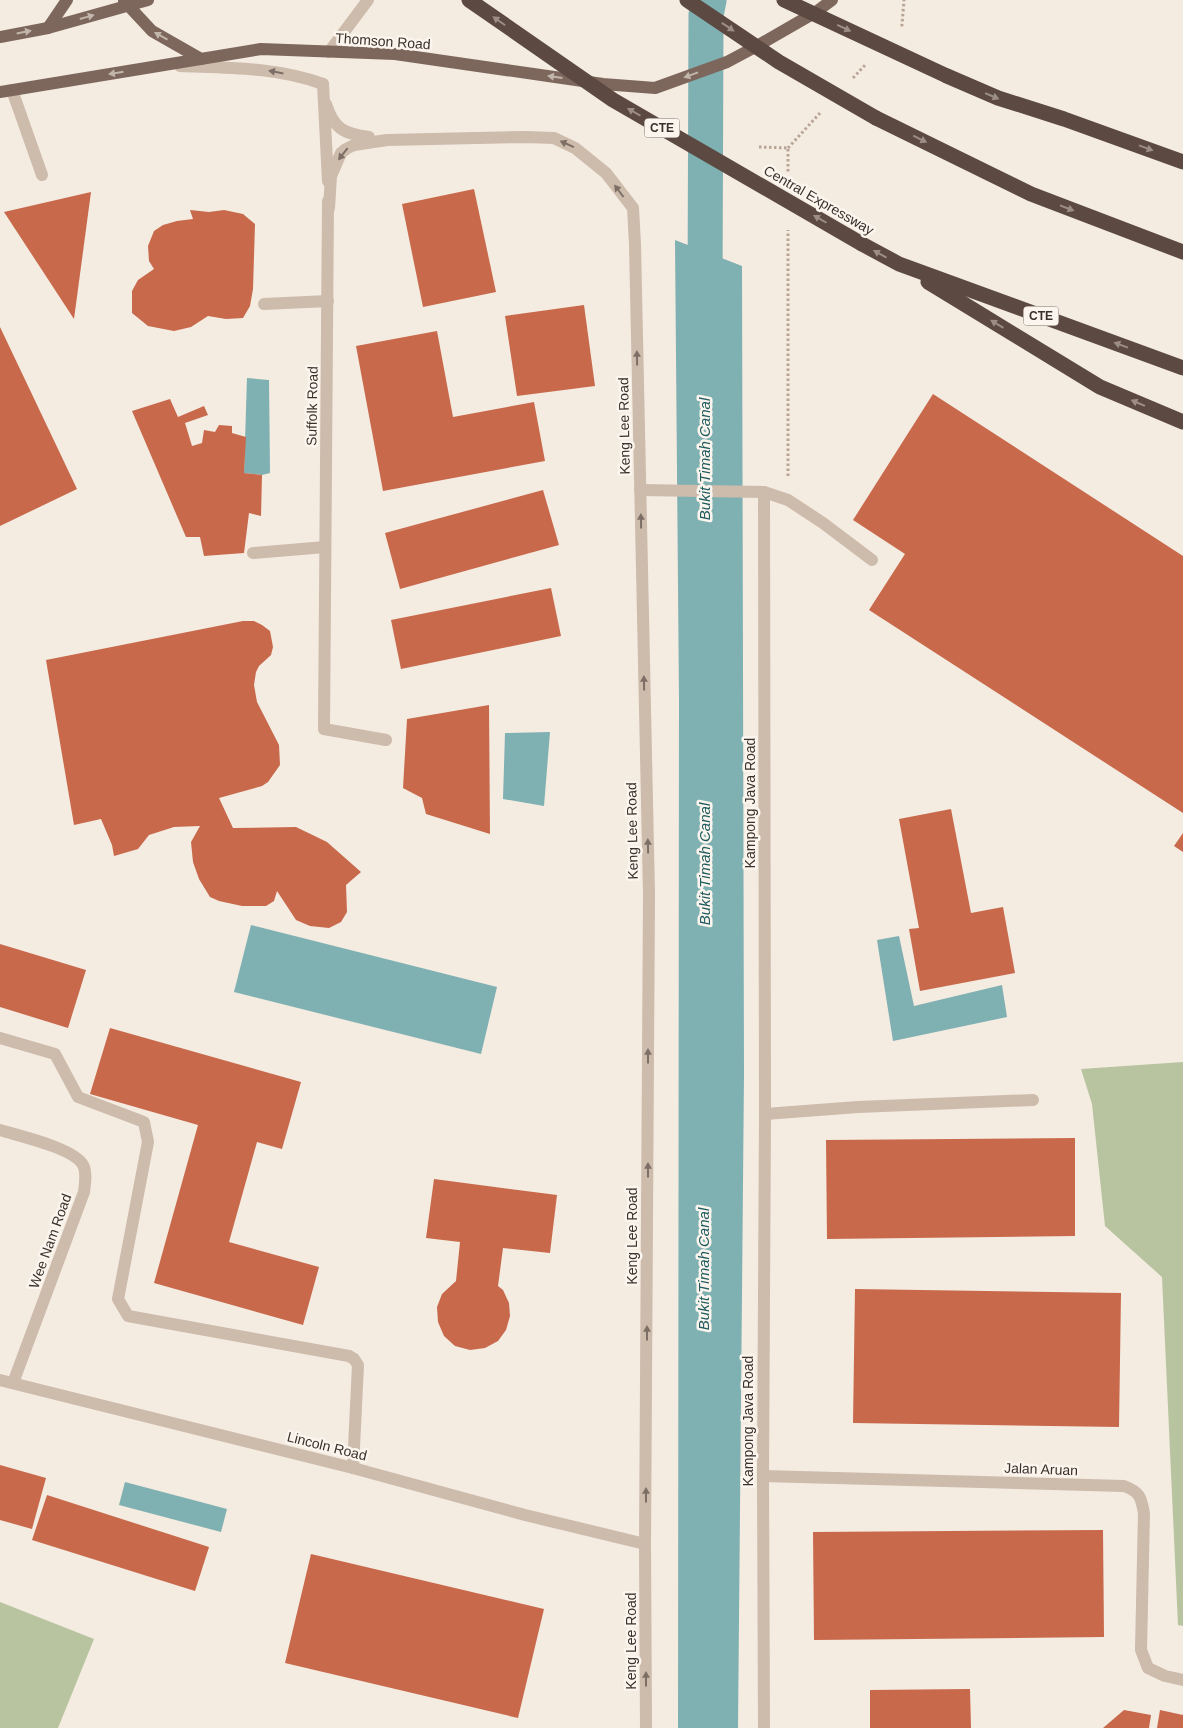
<svg xmlns="http://www.w3.org/2000/svg" width="1183" height="1728" viewBox="0 0 1183 1728" font-family="Helvetica,sans-serif">
<rect width="100%" height="100%" fill="#f4ebe1"/>
<g fill="#b8c4a0">
<path d="M1183,1062V1626L1178,1625L1162,1277L1105,1226L1092,1104L1081,1069Z"/>
<path d="M0,1602L94,1639L58,1728H0Z"/>
</g>
<g fill="#7fb0b2">
<path d="M675,240L742,266L744,1074L738,1728H678L679,699Z"/>
<path d="M247,378L269,380L270,473L262,475L244,473Z"/>
<path d="M550,732L544,806L503,799L505,733Z"/>
<path d="M251,925L497,987L481,1054L234,992Z"/>
<path d="M899,936L914,1006L1002,985L1007,1017L893,1041L877,940Z"/>
<path d="M125,1482L227,1509L221,1532L119,1505Z"/>
</g>
<g fill="none" stroke-linecap="round" stroke-linejoin="round">
<path stroke="#7fb0b2" stroke-width="35" d="M705,299L706,15L709,0"/>
</g>
<g fill="#c8694b">
<path d="M474,189L496,292L423,307L402,204Z"/>
<path d="M91,192L74,319L4,212Z"/>
<path d="M190,210L209,212L224,210L243,214L255,224L253,289L250,306L243,318L226,319L208,316L191,327L174,331L148,326L132,313V291L138,280L154,269L149,261L148,246L154,231L163,225L177,221L193,219Z"/>
<path d="M584,305L595,386L517,396L505,316Z"/>
<path d="M0,327L77,489L0,526Z"/>
<path d="M437,331L453,417L534,402L545,461L383,491L356,346Z"/>
<path d="M933,394L1183,556V813L869,610L905,554L853,520Z"/>
<path d="M170,399L178,417L204,406L208,415L185,423L192,446L202,443L204,430L215,432L219,425L232,426V433L246,437L244,473L262,475L261,516L249,513L244,553L204,556L200,537H186L132,411Z"/>
<path d="M543,490L559,545L400,589L385,533Z"/>
<path d="M551,588L561,636L401,669L391,620Z"/>
<path d="M243,621H254L262,625L270,631L273,647L271,655L259,666L256,672L254,685L257,702L279,745L280,765L268,782L262,786L219,798L233,828L296,827L327,842L361,872L346,885L347,912L341,922L329,928L310,926L296,920L277,891L274,901L266,906H242L219,901L210,897L199,879L193,862L191,842L200,826L174,827L149,835L138,849L114,856L112,845L101,819L74,825L46,660Z"/>
<path d="M489,705L490,834L426,814L422,798L403,788L407,719Z"/>
<path d="M951,809L971,913L1003,907L1015,973L920,991L909,929L919,928L899,819Z"/>
<path d="M1183,833V852L1174,846Z"/>
<path d="M0,944L86,970L68,1028L0,1007Z"/>
<path d="M110,1028L301,1082L282,1149L257,1142L229,1242L319,1267L303,1325L154,1283L198,1125L90,1094Z"/>
<path d="M1075,1138V1236L827,1239L826,1140Z"/>
<path d="M434,1179L557,1195L550,1253L503,1248L498,1286L503,1290L509,1303L510,1316L506,1330L498,1341L485,1348L470,1350L455,1346L444,1336L438,1322L437,1307L442,1294L456,1281L460,1242L426,1238Z"/>
<path d="M855,1289L1121,1293L1119,1427L853,1423Z"/>
<path d="M0,1465L46,1478L32,1529L0,1520Z"/>
<path d="M47,1495L209,1547L195,1591L32,1540Z"/>
<path d="M1103,1530L1104,1637L814,1640L813,1532Z"/>
<path d="M311,1554L544,1609L518,1718L285,1663Z"/>
<path d="M970,1689L971,1728H870V1690Z"/>
<path d="M1124,1710L1151,1715L1149,1728H1103Z"/>
<path d="M1160,1710L1183,1715V1728H1157Z"/>
</g>
<g fill="none" stroke-linecap="round" stroke-linejoin="round">
<g stroke="#b9a596" stroke-width="3" stroke-dasharray="2.5 2.5" stroke-linecap="butt">
<path d="M901,26L902,25L904,0"/>
<path d="M853,78L866,64"/>
<path d="M759,147L788,148V173"/>
<path d="M788,148L820,113"/>
<path d="M788,476V230"/>
</g>
<g stroke="#cdbbac" stroke-width="12">
<path d="M329,52L368,0"/>
<path d="M180,66C229,68 277,67 323,84"/>
<path d="M323,84L328,181"/>
<path d="M12,90L42,175"/>
<path d="M326,104C334,129 344,134 369,137"/>
<path d="M328,201L324,729L386,740"/>
<path d="M329,208L331,176L341,153L346,149L354,145L387,140L525,137L554,138L575,148L606,173L633,208L635,244L649,894L645,1544L646,1728"/>
<path d="M264,304L328,301"/>
<path d="M640,490L764,492L788,500L823,523L872,560"/>
<path d="M253,553L325,547"/>
<path d="M0,1038L55,1054L78,1097L144,1122L148,1142L118,1299L128,1316L349,1356L354,1359L358,1365L353,1468"/>
<path d="M765,1114L858,1107L1033,1100"/>
<path d="M0,1130C19,1136 74,1148 83,1165C87,1172 85,1184 84,1192L13,1383"/>
<path d="M0,1380L353,1468L525,1515L645,1544"/>
<path d="M763,1476L1124,1486C1140,1492 1141,1497 1144,1513L1141,1650L1148,1668L1165,1676L1183,1680"/>
<path d="M764,1728L763,1476L765,1114L764,492"/>
</g>
<g stroke="#7d675c" stroke-width="12">
<path d="M124,1L152,31L201,59"/>
<path d="M48,28L67,0"/>
<path d="M0,37L48,28L148,0"/>
<path d="M0,92L261,49L395,54L603,84L655,88L727,62L757,46L816,12L832,0"/>
</g>
<g stroke="#5c4a42" stroke-width="15">
<path d="M947,76L998,98L1064,119L1183,162"/>
<path d="M876,118L1031,194L1183,252"/>
<path d="M862,244L899,264L1183,368"/>
<path d="M928,282L1100,387L1183,422"/>
</g>
<g stroke="#5c4a42" stroke-width="15">
<path d="M469,0L613,100L862,244"/>
<path d="M687,0L779,62L876,118"/>
<path d="M784,0L947,76"/>
</g>
</g>
<defs><path id="oneway-solid" d="M-6-.8H1V-3.2L6.5 0L1 3.2V.8H-6Z" transform="scale(1.25)"/></defs>
<g fill="#c2b5ac">
<use href="#oneway-solid" transform="translate(87 17) rotate(-16)"/>
<use href="#oneway-solid" transform="translate(24 32) rotate(-11)"/>
<use href="#oneway-solid" transform="translate(161 36) rotate(-151)"/>
<use href="#oneway-solid" transform="translate(116 73) rotate(171)"/>
<use href="#oneway-solid" transform="translate(691 75) rotate(160)"/>
<use href="#oneway-solid" transform="translate(555 77) rotate(-172)"/>
</g>
<g fill="#9c8e87">
<use href="#oneway-solid" transform="translate(499 21) rotate(-145)"/>
<use href="#oneway-solid" transform="translate(728 27) rotate(34)"/>
<use href="#oneway-solid" transform="translate(844 28) rotate(25)"/>
<use href="#oneway-solid" transform="translate(992 96) rotate(23)"/>
<use href="#oneway-solid" transform="translate(634 112) rotate(-150)"/>
<use href="#oneway-solid" transform="translate(920 139) rotate(26)"/>
<use href="#oneway-solid" transform="translate(1146 148) rotate(20)"/>
<use href="#oneway-solid" transform="translate(1067 208) rotate(21)"/>
<use href="#oneway-solid" transform="translate(820 219) rotate(-150)"/>
<use href="#oneway-solid" transform="translate(880 254) rotate(-151)"/>
<use href="#oneway-solid" transform="translate(997 324) rotate(-149)"/>
<use href="#oneway-solid" transform="translate(1121 345) rotate(-160)"/>
<use href="#oneway-solid" transform="translate(1138 403) rotate(-157)"/>
</g>
<g fill="#7d6f65">
<use href="#oneway-solid" transform="translate(276 72) rotate(-169)"/>
<use href="#oneway-solid" transform="translate(567 144) rotate(-156)"/>
<use href="#oneway-solid" transform="translate(343 154) rotate(128)"/>
<use href="#oneway-solid" transform="translate(619 191) rotate(-127)"/>
<use href="#oneway-solid" transform="translate(637 358) rotate(-91)"/>
<use href="#oneway-solid" transform="translate(641 521) rotate(-91)"/>
<use href="#oneway-solid" transform="translate(644 683) rotate(-91)"/>
<use href="#oneway-solid" transform="translate(648 846) rotate(-91)"/>
<use href="#oneway-solid" transform="translate(648 1056) rotate(-90)"/>
<use href="#oneway-solid" transform="translate(648 1170) rotate(-90)"/>
<use href="#oneway-solid" transform="translate(647 1333) rotate(-90)"/>
<use href="#oneway-solid" transform="translate(646 1495) rotate(-90)"/>
<use href="#oneway-solid" transform="translate(646 1679) rotate(-90)"/>
</g>
<g text-anchor="middle" stroke-width="5" stroke-linejoin="round" paint-order="stroke">
<g fill="#fbf5ee" stroke="#756b66" stroke-width="1">
<rect x="644.5" y="118.5" width="35" height="19" rx="4"/>
<rect x="1023.5" y="306.5" width="35" height="19" rx="4"/>
</g>
<g font-size="12" font-weight="bold" fill="#3b302b">
<text x="662" y="132">CTE</text>
<text x="1041" y="320">CTE</text>
</g>
<g font-size="14" fill="#3b302b" stroke="#fbf5ee">
<text transform="translate(383 41) rotate(4)" y="5">Thomson Road</text>
<text transform="translate(819 200) rotate(30)" y="5">Central Expressway</text>
<text transform="translate(312 406) rotate(-89)" y="5">Suffolk Road</text>
<text transform="translate(624 426) rotate(-91)" y="5">Keng Lee Road</text>
<text transform="translate(750 803) rotate(-90)" y="5">Kampong Java Road</text>
<text transform="translate(632 831) rotate(-91)" y="5">Keng Lee Road</text>
<text transform="translate(632 1236) rotate(-90)" y="5">Keng Lee Road</text>
<text transform="translate(50 1241) rotate(-70)" y="5">Wee Nam Road</text>
<text transform="translate(748 1421) rotate(-90)" y="5">Kampong Java Road</text>
<text transform="translate(327 1446) rotate(14)" y="5">Lincoln Road</text>
<text transform="translate(1041 1469) rotate(2)" y="5">Jalan Aruan</text>
<text transform="translate(631 1641) rotate(-90)" y="5">Keng Lee Road</text>
</g>
<g font-size="15" font-style="italic" fill="#1f5a5e" stroke="#fbf5ee">
<text transform="translate(705 459) rotate(-90)" y="5">Bukit Timah Canal</text>
<text transform="translate(705 864) rotate(-90)" y="5">Bukit Timah Canal</text>
<text transform="translate(704 1269) rotate(-90)" y="5">Bukit Timah Canal</text>
</g>
</g>
</svg>
